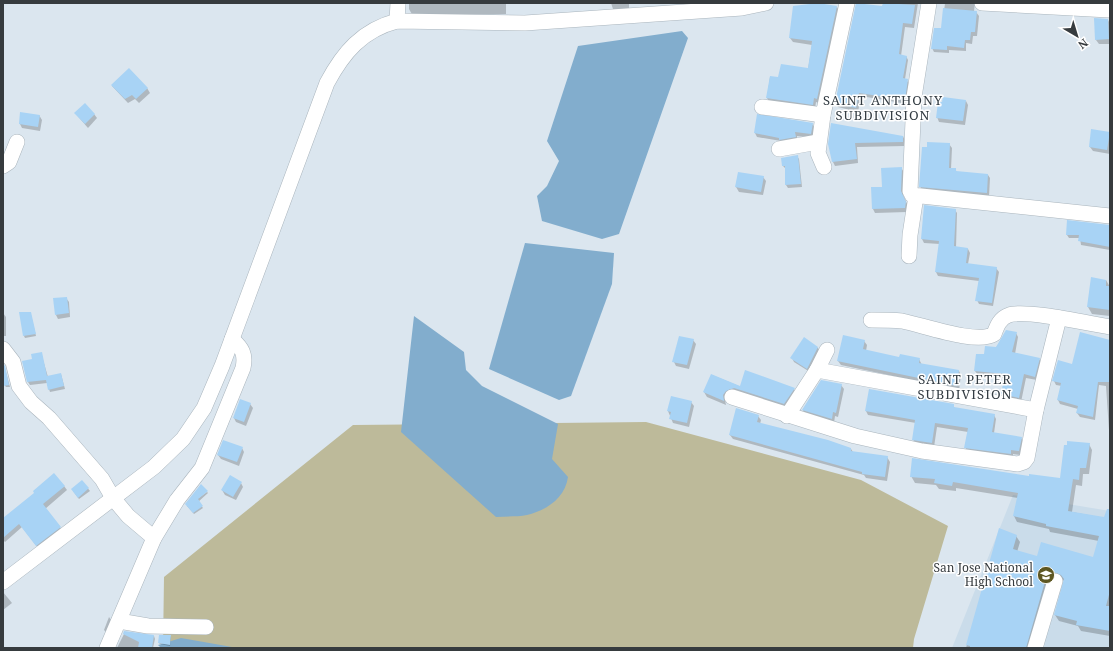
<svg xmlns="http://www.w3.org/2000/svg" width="1113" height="651" viewBox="0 0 1113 651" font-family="'Noto Serif',serif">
<rect width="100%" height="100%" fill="#dbe6ef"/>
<path fill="#cadcea" d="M1013,495L1110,511V648H952Z"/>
<path fill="#bdba9a" d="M646,422L861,480L948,526L914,639L913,648H163L164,577L353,425Z"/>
<g fill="#82adcd">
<path d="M682,31L688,38L619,234L602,239L542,221L537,196L547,186L559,161L547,141L578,46Z"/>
<path d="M525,243L614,253L612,284L571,396L559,400L489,369Z"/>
<path d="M414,316L464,352L466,370L482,386L558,424L552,459L568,477C565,498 547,510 527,515C518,517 506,516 496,517L401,432Z"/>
<path d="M181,638L232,647L235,648H161L158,645Z"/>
</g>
<g fill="#0003">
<path d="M409,3H506V14L413,16L409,9Z"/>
<path d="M611,3H629V11L614,12Z"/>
<path d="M884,3H918L914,28L905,27L901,56H906L908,60L905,79L910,84L907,104L861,96L858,112L838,107L836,103Z"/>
<path d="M945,3H975L974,11L976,12L979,16L977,36H973L972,44L966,43V51L949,50V53L934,52L932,48L942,29Z"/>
<path d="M837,7L839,11L819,103L816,102L815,109L770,103L767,98L770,77L779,78L808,69L812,45L793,42L790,38Z"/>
<path d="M1108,20L1110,24V44H1099L1096,40Z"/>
<path d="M112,86L147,88L150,93L139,103L135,99L128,103Z"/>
<path d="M966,101L968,105L965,125L939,122L937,117Z"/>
<path d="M75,113L94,114L97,118L88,128Z"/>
<path d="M39,115L42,120L40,131L22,128L20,124Z"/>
<path d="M812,124L815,128L813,138L797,136V141H781L757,137L755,133Z"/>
<path d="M1092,131L1110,134V154L1093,151L1090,147Z"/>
<path d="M903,136L905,141V146L857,147L858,163L835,166L833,162L829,144Z"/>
<path d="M949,144L952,148L951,169H955L957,172L988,175L990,178L989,197L922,190L920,186Z"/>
<path d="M797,156L799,159L802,187L788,188L786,185V169L783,166Z"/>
<path d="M901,168L904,172L903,195L908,206L907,212L875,213L873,209L872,188H883Z"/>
<path d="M763,177L766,181L763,195L739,192L736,187Z"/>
<path d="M925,206L955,210L957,213L956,248L968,249L970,253L968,264L996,268L999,272L993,306L979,304L977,300L979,281L938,276L936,272L940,244L924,243L922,239Z"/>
<path d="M1110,225V250L1081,245L1080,238H1069L1067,235Z"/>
<path d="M1106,280L1110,287V316L1092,314L1088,307Z"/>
<path d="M66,298L69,302L70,317L58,319L56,315Z"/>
<path d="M3,313L6,317V336H3Z"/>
<path d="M31,315L36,336L25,338L24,336Z"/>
<path d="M1016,333L1018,337L1015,354L1039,359L1042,363L1037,380L1026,378L1021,402L1004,399L1002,394L1005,378L978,375L975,371L977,355H985Z"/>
<path d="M805,339L818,348L820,352L810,372L794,362L792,358Z"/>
<path d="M693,340L696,344L689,369L676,366L674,362Z"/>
<path d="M864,341L867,345L866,351L900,358L919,359L922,365L959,371L961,375L959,390L841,365L838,361Z"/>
<path d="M1110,341V445L1106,386L1099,385L1095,420L1080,417L1077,413L1078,409L1060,404L1058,400L1062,386L1056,385L1054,381L1073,365Z"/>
<path d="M41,353L48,377L61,374L65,389L50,392L47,383L30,385L28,382L34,360Z"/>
<path d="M3,365L5,369L10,387H6L3,383Z"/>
<path d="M712,375L741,387L794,389L796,393L787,408L725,400L726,405L707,397L704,392Z"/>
<path d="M841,385L844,389L838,417L835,416L834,423L805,414L803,410Z"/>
<path d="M870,390L953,405L955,409L994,415L996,419L994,433L1021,438L1024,442L1021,455L1013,454V458L968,452L965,447L968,432L937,427L934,447L915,444L913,439L916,423L868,415L866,411Z"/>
<path d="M691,402L694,406L689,427L673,423L668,411Z"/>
<path d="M250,404L253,408L246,426L236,422L234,418Z"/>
<path d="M758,416L761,420L760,424L851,449L853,452L887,457L890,462L887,481L866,478L864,475L733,439L730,435Z"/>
<path d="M1089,444L1092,450L1089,474H1083L1082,486L1076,485L1072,512L1110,519V636L1081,631L1078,626L1059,621L1055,615L1064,581L1061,578L1031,648H966L1000,530L1016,536L1020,542L1017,552L1037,557L1094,558L1099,541L1050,532L1049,529L1017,522L1014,516L1018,498L956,488V491L939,489L936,485L915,483L911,476L1030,477L1061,479Z"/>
<path d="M242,448L244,452L239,466L221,459L218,455Z"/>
<path d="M82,481L90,491L79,499L73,491Z"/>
<path d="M241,483L243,487L236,500L225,495L222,490Z"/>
<path d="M64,486L67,490L45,509L63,531L39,549L22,527L5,542L3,540V520Z"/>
<path d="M207,492L208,493L198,502L203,508L194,514L187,506Z"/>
<path d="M3,592L12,603L3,610Z"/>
<path d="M109,617L111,620L106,632L104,630Z"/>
<path d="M125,632L154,636L155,639L153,648H117Z"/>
<path d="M171,636L170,646L160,644L159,643Z"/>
</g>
<g fill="#a8d3f5">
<path d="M818,3L837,6L817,99L814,98L813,105L766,98L770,76L778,77L781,64L808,68L812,41L789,38L793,6Z"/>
<path d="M856,3L882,6L883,3L915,5L912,24L903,23L899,54L907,56L903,78L908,79L905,100L859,93L856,108L835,103Z"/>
<path d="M943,8L977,11L975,32H971L970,40H965L964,48L947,46V50L931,49L934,28H941Z"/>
<path d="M1094,18L1108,19L1109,39L1095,40Z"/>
<path d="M129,68L148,88L136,99L132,95L125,99L111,85Z"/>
<path d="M943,97L966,100L963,121L936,118L938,102H942Z"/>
<path d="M85,103L95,114L85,124L74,113Z"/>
<path d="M20,112L40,115L38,127L19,124Z"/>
<path d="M757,114L813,123L811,134L795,132L796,137L779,140V138L754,133Z"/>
<path d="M831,123L903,136V142L855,143L857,159L832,162L828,144Z"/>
<path d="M1091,129L1110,132L1107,150L1089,147Z"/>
<path d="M927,142L950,143L949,168H956V171L988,174L987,193L919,187L922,147H927Z"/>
<path d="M798,155L801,184L785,185V166H782L781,158Z"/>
<path d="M902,167L901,191L906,202L905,208L872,209L871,187H882L881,168Z"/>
<path d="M738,172L764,176L761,192L735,187Z"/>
<path d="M924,205L956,209L954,246L968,248L966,263L997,267L992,303L975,301L979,278L935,272L939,241L921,239Z"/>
<path d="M1067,220L1110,225V247L1078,241L1079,235H1066Z"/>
<path d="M1091,277L1106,280V286H1110V310L1087,307Z"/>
<path d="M67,297L69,313L55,315L53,298Z"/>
<path d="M19,312H31L36,334L23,336Z"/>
<path d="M1006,330L1017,332L1012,352L1040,358L1035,377L1024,374L1019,398L1001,394L1005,374L974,371L976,354H984L985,346L996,347Z"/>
<path d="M1080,332L1110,340V382H1098L1093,417L1076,413L1078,406L1057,400L1061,383L1052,381L1058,360L1072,364Z"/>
<path d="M843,335L865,340L863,349L899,357L900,354L920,358L919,363L959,370L957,386L837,361Z"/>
<path d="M679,336L694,339L687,365L672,362Z"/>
<path d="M804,337L818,347L807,369L790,358Z"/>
<path d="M42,352L47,376L61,373L64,386L48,390L46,380L27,382L22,361L32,359L31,354Z"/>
<path d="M3,364L5,366L9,385L3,386Z"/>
<path d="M745,370L795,388L784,404L734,388L726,391L723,395L724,401L703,392L711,374L740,386Z"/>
<path d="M821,380L842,384L836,413L833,412L832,419L802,410Z"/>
<path d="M869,389L954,404V407L995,414L992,432L1022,437L1019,451L1011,450V454L964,448L968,428L935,423L932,443L912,440L915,420L865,411Z"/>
<path d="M671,396L692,401L687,423L669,419L671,412L667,411Z"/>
<path d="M240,399L251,403L244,422L233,418Z"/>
<path d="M736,408L759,415L757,422L828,440L851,448V451L888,456L885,477L862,474V472L729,435Z"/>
<path d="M223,440L243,447L237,462L217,455Z"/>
<path d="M1067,441L1090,443L1086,468H1080L1079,480L1073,479L1068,511L1104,517L1107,509H1110V591L1106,606H1110V631L1076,625L1077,621L1054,615L1064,579L1061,575L1053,572L1046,578L1026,648H970V646L966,645L999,528L1017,535L1013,549L1037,556L1041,542L1093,557L1099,536L1046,526V524L1013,516L1018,493L953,482L952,486L934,483L935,479L910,477L912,458L1029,476V474L1060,478L1064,445H1067Z"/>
<path d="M54,473L65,486L43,504L61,527L36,546L19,524L3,538V518L34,493L33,491Z"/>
<path d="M230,475L242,482L233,497L221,490Z"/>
<path d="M82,480L89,488L78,498L71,489Z"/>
<path d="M201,484L208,491L198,499L203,506L193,513L185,504Z"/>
<path d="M124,631L154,635L152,648H138L139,642L123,634Z"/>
<path d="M159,635H171L170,645L158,643Z"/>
</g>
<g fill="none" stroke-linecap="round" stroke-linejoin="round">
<defs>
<g id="minor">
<path d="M929,3L914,97L910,191L912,195L1110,216"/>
<path d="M982,3L1109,10"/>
<path d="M397,21L398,3"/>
<path d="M762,107L823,115L847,3"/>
<path d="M823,115L818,153L824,167"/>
<path d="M779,149L818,142"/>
<path d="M3,166L9,162L17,142"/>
<path d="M909,256L910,235L916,196"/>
<path d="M871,320C881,320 892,320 902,321C923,325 977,345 994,334C997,326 1000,318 1009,315C1025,309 1090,324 1110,327"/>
<path d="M3,349L13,362L19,386L31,402L49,418L102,479L113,498L128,516L154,538"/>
<path d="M817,370L827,350"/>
<path d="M732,397L855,436L922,451L1018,464L1024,462L1027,458L1036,410L1059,318"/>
<path d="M787,416L817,370L1036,410"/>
<path d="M3,582L154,467L183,439L204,408L222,366L327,83C343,53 362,30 397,21L525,23L742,8L766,3"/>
<path d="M119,621L148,626L206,627"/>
<path d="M107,648L154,538L177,500L202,468L243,368C246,354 242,348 232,339"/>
<path d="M1035,648L1055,581"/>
</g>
</defs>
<use href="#minor" stroke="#aab5bd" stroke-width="16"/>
<use href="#minor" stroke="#fff" stroke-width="15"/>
</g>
<defs>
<symbol id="school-disc" viewBox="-11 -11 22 22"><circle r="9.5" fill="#5d5723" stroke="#fff"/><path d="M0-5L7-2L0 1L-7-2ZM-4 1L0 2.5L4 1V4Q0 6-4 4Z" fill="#fff"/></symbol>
</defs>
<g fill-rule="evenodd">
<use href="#school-disc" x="1036" y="565" width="20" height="20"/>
</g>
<g text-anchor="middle" stroke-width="3" stroke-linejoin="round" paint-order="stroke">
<g font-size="12" fill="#363b3e" stroke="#fff" text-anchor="end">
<text x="1033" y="572">San Jose National<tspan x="1033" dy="14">High School</tspan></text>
</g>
<g font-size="13" letter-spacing="1" fill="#333c43" stroke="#fff">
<text x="883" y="105">SAINT ANTHONY<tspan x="883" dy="15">SUBDIVISION</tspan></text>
<text x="965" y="384">SAINT PETER<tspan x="965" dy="15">SUBDIVISION</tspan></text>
</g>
</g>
<rect width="1113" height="651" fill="none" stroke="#363b3e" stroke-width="8"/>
<g transform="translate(1077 36) rotate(142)" stroke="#ffffff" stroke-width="3" paint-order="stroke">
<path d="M0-3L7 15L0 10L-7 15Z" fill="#363b3e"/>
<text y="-6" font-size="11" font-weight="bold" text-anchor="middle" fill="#363b3e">N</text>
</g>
</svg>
